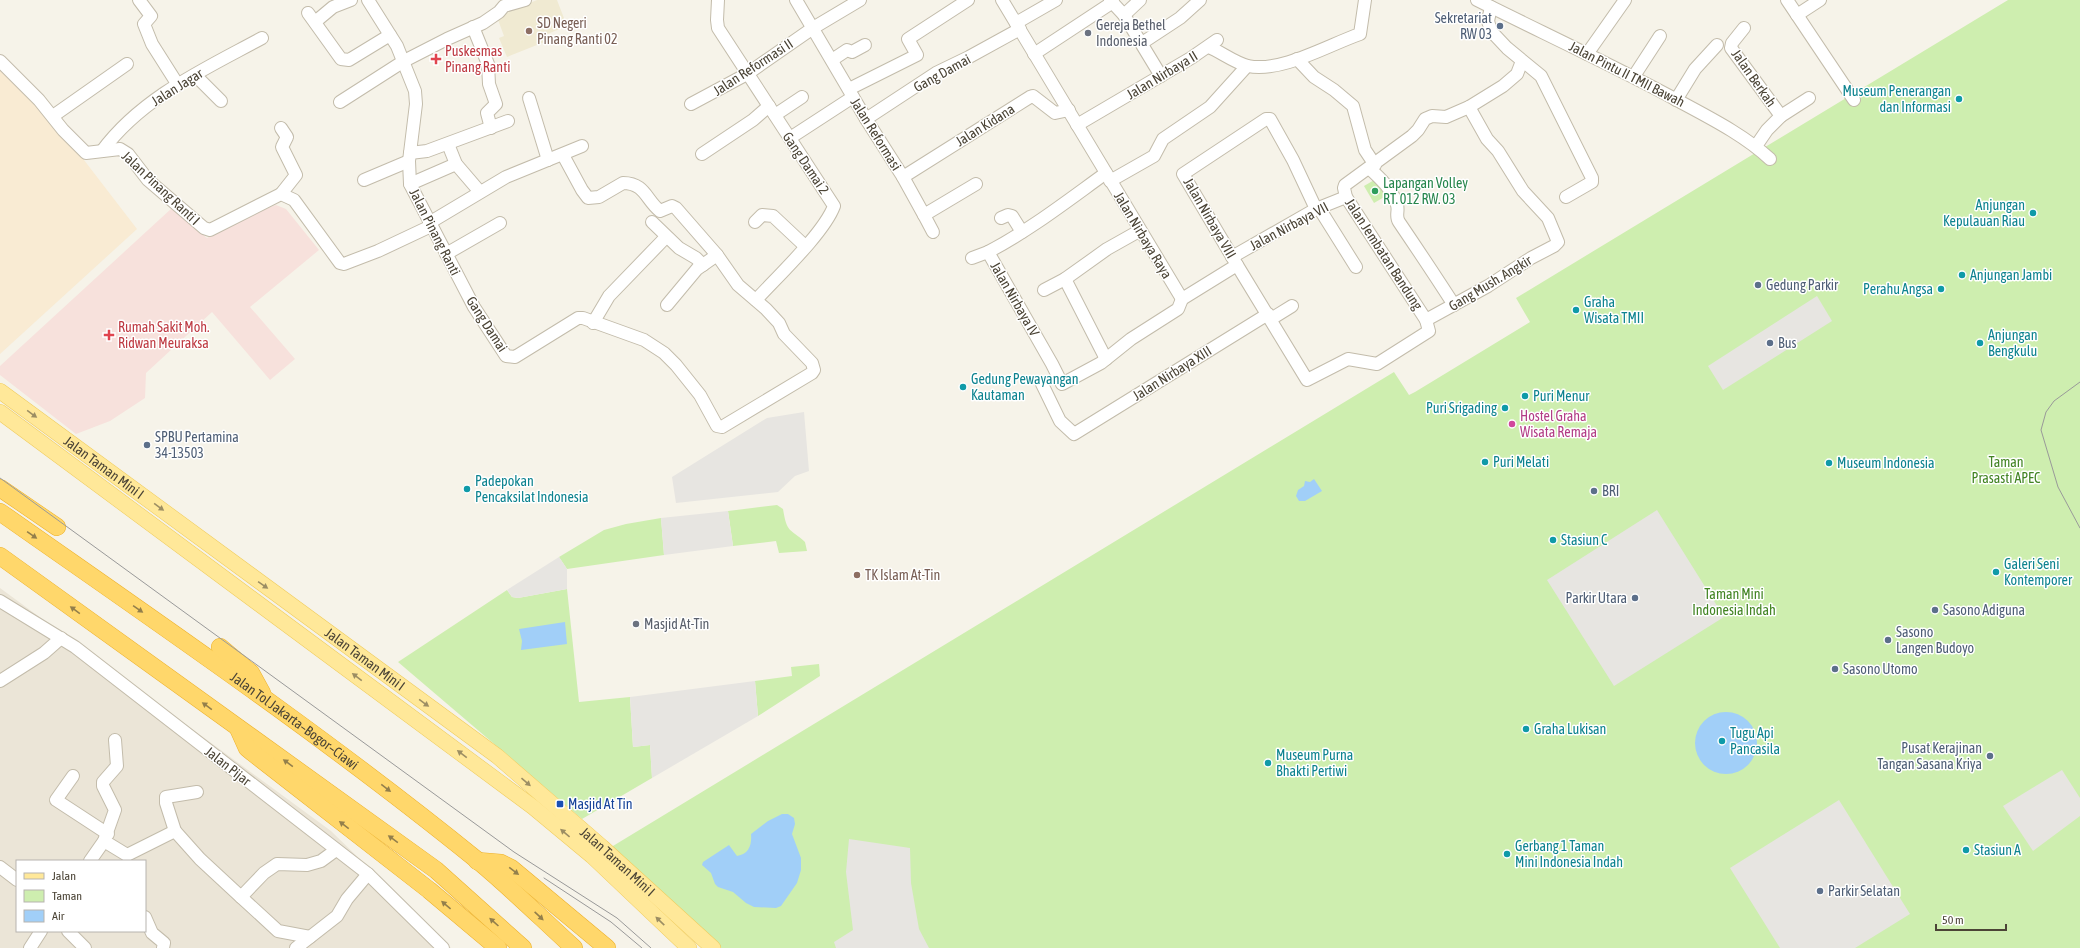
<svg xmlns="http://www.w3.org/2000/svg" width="2080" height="948" viewBox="0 0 2080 948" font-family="'Asap Condensed',sans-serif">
<rect width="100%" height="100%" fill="#f6f3e9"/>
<path fill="#ebe5d7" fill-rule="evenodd" d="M0,588L331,831L451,948H0ZM17,861H145V931H17Z"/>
<path fill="#f9ebd3" d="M0,66L44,108L137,229L0,354Z"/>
<path fill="#f0ead2" d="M537,0H557L567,26L545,35L547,41L507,57L499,38L504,36L497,17Z"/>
<path fill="#f7e1dc" d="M276,205L286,209L319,250L250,307L295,359L270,380L212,312L146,373L145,398L110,421L76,434L0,375V366L172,208L207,238L250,215Z"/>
<g fill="#ceeeaf">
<path d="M2008,0H2080V948H716L608,849L1394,372L1409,395L1415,392L1530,322L1516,298Z"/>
<path d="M1376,179L1386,196L1374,203L1364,186Z"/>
<path d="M777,505L783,509C787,534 790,528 805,542L807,551L779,553L776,541L733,546L728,511Z"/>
<path d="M661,518L664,555L567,569L559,557L604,530L626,524Z"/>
<path d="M567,589L579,702L630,697L633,747L650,745L652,778L582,819L398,662L507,590L512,597L518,598Z"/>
<path d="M819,664L820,676L758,716L755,681L792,676L791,667Z"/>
</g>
<g fill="#e7e5e1">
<path d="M1817,296L1832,321L1723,390L1708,366Z"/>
<path d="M804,412L809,471L795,476L778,492L676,503L672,477L767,418Z"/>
<path d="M1657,510L1724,617L1614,686L1547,580Z"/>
<path d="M728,511L733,546L664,555L661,518Z"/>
<path d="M559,557L567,569V589L518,598L512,597L507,590Z"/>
<path d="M755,681L758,716L652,778L650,745L633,747L630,697Z"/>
<path d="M2062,770L2080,798V816L2033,851L2003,806Z"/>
<path d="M1839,800L1910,914L1855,948H1780L1730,868Z"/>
<path d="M849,839L910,848L911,883L919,929L929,948H836L834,942L853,930L846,872Z"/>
</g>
<g fill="#a1cff8">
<path d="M1314,479L1322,491L1305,501H1299L1296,496L1298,490L1304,486L1305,481L1310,482Z"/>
<path d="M565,622L567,644L521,650L522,641L519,629Z"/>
<circle cx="1726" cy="743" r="31"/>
<path d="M782,814H788L794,818L795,824L792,834L801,858V870L797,883L781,906L776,908L754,907L746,903L733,892L718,887L715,884L711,873L702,865L703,862L729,845L737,856C749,854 752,845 751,834L768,821Z"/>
</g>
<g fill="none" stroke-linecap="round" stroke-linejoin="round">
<defs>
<g id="minor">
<path d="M139,0L151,16L144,24L152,44L178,85"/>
<path d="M368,0L397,46L415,91L416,104L409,161L410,184L474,307L506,356L515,357L578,318H583L644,340L664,353L676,365L700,395L717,426L722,427L812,373L814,370L812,363L784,334L779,323L766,309L738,285L717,255L676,208L672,206L660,211C646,200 645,183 623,183L599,197L588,198L582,190L563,155"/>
<path d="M718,0L717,20L718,28L834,206C824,233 777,277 756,300"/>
<path d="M796,0L866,119L903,177L924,215L976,184"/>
<path d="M1002,0L1182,299L1237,265L1307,380L1348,359L1377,364L1429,331L1426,320L1346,197L1344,188L1345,185L1412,136L1418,130L1425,119L1432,116L1446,117L1469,107L1503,86L1517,74L1522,61"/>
<path d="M1110,0L1124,15L1161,76"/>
<path d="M1477,0C1543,33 1610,64 1675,99C1708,117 1743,134 1770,159"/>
<path d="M1787,0L1854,100"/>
<path d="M1491,7L1488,21L1491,31L1507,48L1541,76L1592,178V182L1566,197"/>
<path d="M308,13L341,59L349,60L390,35"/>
<path d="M1124,15L1140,0"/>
<path d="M1797,15L1820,0"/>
<path d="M315,22L333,7L351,0"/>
<path d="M1016,23L1056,0"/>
<path d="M473,27L488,64L489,84L496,104L487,113L491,128"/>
<path d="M1744,28L1732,43L1731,48L1781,116L1767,130L1756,146"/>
<path d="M1142,43L1180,18L1200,0"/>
<path d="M1209,47C1221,52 1235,63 1248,66C1281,73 1328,45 1360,34L1365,0"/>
<path d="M1034,54L1113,2"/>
<path d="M1587,54L1625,0"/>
<path d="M1297,59L1314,77L1334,90L1353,106L1365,150L1375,165"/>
<path d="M832,60L847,50L852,52L865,45"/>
<path d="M0,61L39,100L63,130L86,153L120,149L128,154L148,180L204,228L210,230L281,194L294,200L340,263L344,264L378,251L431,226"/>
<path d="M195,75L221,101"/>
<path d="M1634,76L1660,36"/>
<path d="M849,89L917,55L908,39L968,0"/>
<path d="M529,98L548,160"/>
<path d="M1676,100L1695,69L1717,45"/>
<path d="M340,102L404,61L447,39L483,23L499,12L504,6L525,0"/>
<path d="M691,104L747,74L813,28L860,0"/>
<path d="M775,115L802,97"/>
<path d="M53,116L127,64"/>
<path d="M1781,116L1809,98"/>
<path d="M866,119L936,73L969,57L1020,29"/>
<path d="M1077,125L1191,58L1217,40"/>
<path d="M790,138L853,97"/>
<path d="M448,144L456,164L480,192"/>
<path d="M102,151C142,97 205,69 262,38"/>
<path d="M410,153L427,151L508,121"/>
<path d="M702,154L753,120L769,106"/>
<path d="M1369,168C1380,178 1393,190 1397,205C1399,211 1395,216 1399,222C1418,250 1436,277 1454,305"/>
<path d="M1106,173C1067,201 1030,230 988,252L1052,364L1062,384L1101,363L1131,339L1178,309L1182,299"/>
<path d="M903,177L1030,97L1033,96L1055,113L1069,110"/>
<path d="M364,180L409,161"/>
<path d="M1110,181L1154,156L1163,139L1210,107L1247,66"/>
<path d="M410,184L456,164"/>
<path d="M281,194L296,175L282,147L287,137L281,128"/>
<path d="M1319,208L1356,267"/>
<path d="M924,215L933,232"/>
<path d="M1001,218L1008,215L1012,216L1022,232"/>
<path d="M652,222L679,248L696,258L703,265"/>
<path d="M755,222L762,215L773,216L805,246"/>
<path d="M429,223L506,177L582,146"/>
<path d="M446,254L500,223"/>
<path d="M1232,257L1316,209L1346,197"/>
<path d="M972,258L988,252"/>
<path d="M1237,265L1183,174L1266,119H1270L1293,160L1316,209"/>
<path d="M1044,290L1065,279"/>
<path d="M667,305L697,269L717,255"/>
<path d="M1271,319L1292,306"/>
<path d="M1426,320L1488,286L1531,258L1554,246L1558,242L1548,218L1523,191L1498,151L1487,139L1469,107"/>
<path d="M593,323L609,296L666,237"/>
<path d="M1106,359L1065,279L1107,249L1139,231"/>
<path d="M1042,384L1060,421L1074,434L1268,314"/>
<path d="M0,601L75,647L368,874L443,948"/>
<path d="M0,681L44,653L61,638"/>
<path d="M73,776L56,800L108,834"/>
<path d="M175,831L166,803V797L197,792"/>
<path d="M104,841L127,855"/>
<path d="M127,855L175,831L200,859L241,897L264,873L277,864L307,865L321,861L336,850"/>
<path d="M90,861L104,841L115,810L103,786V782L117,766L115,740"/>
<path d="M0,867L17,880"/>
<path d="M241,897L278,931L310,937"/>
<path d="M145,917L152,933L164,943L163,948"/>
<path d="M68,931L85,948"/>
<path d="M30,948L41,931"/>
<path d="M296,948L337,916L347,899L368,874"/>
</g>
<g id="major">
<path id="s1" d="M0,391L497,756L602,847L713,948"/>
<path d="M0,412L533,807L592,856L689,948"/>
</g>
<g id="highway">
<path d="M0,488L57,527"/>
<path id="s2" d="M0,512C161,625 324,736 477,860C511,888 542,919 574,948"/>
<path d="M0,556L436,870L523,948"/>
<path d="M220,647L251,673L262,693"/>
<path d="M238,728L247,748L253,753L429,890L498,948"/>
<path d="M477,861L501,863L511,868L607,948"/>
</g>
</defs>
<use href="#minor" stroke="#c3bcab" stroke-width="14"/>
<use href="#major" stroke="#f0cc5e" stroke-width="16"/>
<use href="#highway" stroke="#edb12c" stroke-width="18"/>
<use href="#minor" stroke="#fff" stroke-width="12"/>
<use href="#major" stroke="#ffe899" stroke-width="15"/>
<use href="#highway" stroke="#ffd76b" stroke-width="17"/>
<g stroke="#999" stroke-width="1">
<path d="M2080,382L2054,401L2046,412L2041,430L2058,487L2080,528"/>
<path d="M0,478L514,852L617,918L651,948"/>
<path d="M544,878L611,922L642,948"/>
</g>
</g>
<defs><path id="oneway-solid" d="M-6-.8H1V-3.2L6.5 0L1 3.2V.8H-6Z"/></defs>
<g fill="#9c8e63">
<use href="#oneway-solid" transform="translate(32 414) rotate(36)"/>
<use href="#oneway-solid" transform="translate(159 507) rotate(36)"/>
<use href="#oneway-solid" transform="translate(263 585) rotate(35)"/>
<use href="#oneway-solid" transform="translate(357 677) rotate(-143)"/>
<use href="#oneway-solid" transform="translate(424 703) rotate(36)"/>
<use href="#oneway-solid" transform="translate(462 754) rotate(-143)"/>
<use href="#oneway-solid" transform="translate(526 782) rotate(41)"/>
<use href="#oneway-solid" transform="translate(565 833) rotate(-140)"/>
<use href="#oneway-solid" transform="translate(660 921) rotate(-136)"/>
</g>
<g fill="#937f4b">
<use href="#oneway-solid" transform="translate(32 535) rotate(35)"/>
<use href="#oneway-solid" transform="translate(138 609) rotate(35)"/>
<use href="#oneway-solid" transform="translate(75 610) rotate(-144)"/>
<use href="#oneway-solid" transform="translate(207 706) rotate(-144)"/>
<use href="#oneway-solid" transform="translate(288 763) rotate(-144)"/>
<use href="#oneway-solid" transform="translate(386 788) rotate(38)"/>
<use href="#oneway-solid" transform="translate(344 825) rotate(-142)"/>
<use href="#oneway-solid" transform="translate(393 839) rotate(-144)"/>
<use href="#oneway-solid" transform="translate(514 871) rotate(37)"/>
<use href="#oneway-solid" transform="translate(446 905) rotate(-140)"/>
<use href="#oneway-solid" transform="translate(539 916) rotate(43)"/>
<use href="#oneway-solid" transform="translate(494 922) rotate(-138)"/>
</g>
<g fill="#5c6f8a" stroke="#fff" stroke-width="1.5">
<circle cx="1500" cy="26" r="4"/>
<circle cx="1758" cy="285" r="4"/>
<circle cx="1770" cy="343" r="4"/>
<circle cx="147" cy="445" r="4"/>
<circle cx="1594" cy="491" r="4"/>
<circle cx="1635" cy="598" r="4"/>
<circle cx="1935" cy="610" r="4"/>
<circle cx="1888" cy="640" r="4"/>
<circle cx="1835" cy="669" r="4"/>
<circle cx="1990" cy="756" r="4"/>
<circle cx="1820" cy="891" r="4"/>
</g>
<g fill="#8d6e63" stroke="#fff" stroke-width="1.5">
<circle cx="529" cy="31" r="4"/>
<circle cx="857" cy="575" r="4"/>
</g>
<g fill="#6b7280" stroke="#fff" stroke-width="1.5">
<circle cx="1088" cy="33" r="4"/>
<circle cx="636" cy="624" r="4"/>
</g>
<g fill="#e0444e" stroke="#fff" stroke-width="1.5">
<path d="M434 53h4v4h4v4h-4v4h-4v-4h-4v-4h4z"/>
<path d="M107 329h4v4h4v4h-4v4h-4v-4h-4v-4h4z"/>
</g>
<g fill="#0f9aa8" stroke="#fff" stroke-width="1.5">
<circle cx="1959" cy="99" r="4"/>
<circle cx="2033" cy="213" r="4"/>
<circle cx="1962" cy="275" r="4"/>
<circle cx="1941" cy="289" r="4"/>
<circle cx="1576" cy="310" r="4"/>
<circle cx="1980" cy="343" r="4"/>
<circle cx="963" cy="387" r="4"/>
<circle cx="1525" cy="396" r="4"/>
<circle cx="1505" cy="408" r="4"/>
<circle cx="1485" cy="462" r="4"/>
<circle cx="1829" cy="463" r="4"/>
<circle cx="467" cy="489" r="4"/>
<circle cx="1553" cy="540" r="4"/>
<circle cx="1996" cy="572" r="4"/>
<circle cx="1526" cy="729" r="4"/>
<circle cx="1722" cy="741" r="4"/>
<circle cx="1268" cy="763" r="4"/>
<circle cx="1966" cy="850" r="4"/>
<circle cx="1507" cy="854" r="4"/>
</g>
<circle fill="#2e9e5b" stroke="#fff" stroke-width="1.5" cx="1375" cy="191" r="4"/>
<circle fill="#d1479c" stroke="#fff" stroke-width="1.5" cx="1512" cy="424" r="4"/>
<rect fill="#1a4fb4" stroke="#fff" stroke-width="1.5" x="556" y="800" width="8" height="8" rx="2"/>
<g text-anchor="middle" stroke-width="3" stroke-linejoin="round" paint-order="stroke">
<g font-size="14" fill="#4e5e75" stroke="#fff" text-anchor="start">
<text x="1492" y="23" text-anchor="end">Sekretariat<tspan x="1492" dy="16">RW 03</tspan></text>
<text x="1766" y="290">Gedung Parkir</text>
<text x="1778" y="348">Bus</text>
<text x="155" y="442">SPBU Pertamina<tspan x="155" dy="16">34-13503</tspan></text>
<text x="1602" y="496">BRI</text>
<text x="1627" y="603" text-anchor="end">Parkir Utara</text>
<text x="1943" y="615">Sasono Adiguna</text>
<text x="1896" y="637">Sasono<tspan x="1896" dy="16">Langen Budoyo</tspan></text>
<text x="1843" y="674">Sasono Utomo</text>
<text x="1982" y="753" text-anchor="end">Pusat Kerajinan<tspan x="1982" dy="16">Tangan Sasana Kriya</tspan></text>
<text x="1828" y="896">Parkir Selatan</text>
</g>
<g font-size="14" fill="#785e54" stroke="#fff" text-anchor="start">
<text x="537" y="28">SD Negeri<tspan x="537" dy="16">Pinang Ranti 02</tspan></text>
<text x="865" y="580">TK Islam At-Tin</text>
</g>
<g font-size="14" fill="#5b616d" stroke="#fff" text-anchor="start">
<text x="1096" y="30">Gereja Bethel<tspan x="1096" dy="16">Indonesia</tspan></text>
<text x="644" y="629">Masjid At-Tin</text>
</g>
<g font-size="14" fill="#be3a42" stroke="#fff" text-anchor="start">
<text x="445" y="56">Puskesmas<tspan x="445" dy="16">Pinang Ranti</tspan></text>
<text x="118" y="332">Rumah Sakit Moh.<tspan x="118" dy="16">Ridwan Meuraksa</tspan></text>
</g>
<g font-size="14" fill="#4b4436" stroke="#fff">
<text transform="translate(753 67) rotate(-33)" y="5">Jalan Reformasi II</text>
<text transform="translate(942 73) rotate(-29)" y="5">Gang Damai</text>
<text transform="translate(1627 74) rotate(27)" y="5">Jalan Pintu II TMII Bawah</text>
<text transform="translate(1162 75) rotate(-31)" y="5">Jalan Nirbaya II</text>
<text transform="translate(1754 78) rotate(55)" y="5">Jalan Berkah</text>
<text transform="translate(177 87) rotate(-32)" y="5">Jalan Jagar</text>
<text transform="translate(985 125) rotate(-32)" y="5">Jalan Kidana</text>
<text transform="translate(876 134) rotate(58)" y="5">Jalan Reformasi</text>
<text transform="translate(806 163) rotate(56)" y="5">Gang Damai 2</text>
<text transform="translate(161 188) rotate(43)" y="5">Jalan Pinang Ranti I</text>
<text transform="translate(1210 218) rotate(60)" y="5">Jalan Nirbaya VIII</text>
<text transform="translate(1289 226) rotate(-28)" y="5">Jalan Nirbaya VII</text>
<text transform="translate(435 232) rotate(63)" y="5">Jalan Pinang Ranti</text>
<text transform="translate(1143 235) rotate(59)" y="5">Jalan Nirbaya Raya</text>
<text transform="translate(1384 254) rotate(57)" y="5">Jalan Jembatan Bandung</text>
<text transform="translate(1490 283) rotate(-31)" y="5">Gang Mush. Angkir</text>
<text transform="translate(1015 299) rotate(60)" y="5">Jalan Nirbaya IV</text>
<text transform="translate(487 324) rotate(57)" y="5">Gang Damai</text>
<text transform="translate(1172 373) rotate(-32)" y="5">Jalan Nirbaya XIII</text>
<text dy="5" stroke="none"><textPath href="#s1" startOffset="129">Jalan Taman Mini I</textPath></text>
<text dy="5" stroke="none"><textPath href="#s1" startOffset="453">Jalan Taman Mini I</textPath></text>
<text dy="5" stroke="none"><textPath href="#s2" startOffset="361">Jalan Tol Jakarta–Bogor–Ciawi</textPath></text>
<text transform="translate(228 766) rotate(38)" y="5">Jalan Pijar</text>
<text dy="5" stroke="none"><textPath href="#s1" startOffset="777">Jalan Taman Mini I</textPath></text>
</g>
<g font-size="14" fill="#0d838f" stroke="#fff" text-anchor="start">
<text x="1951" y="96" text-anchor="end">Museum Penerangan<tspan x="1951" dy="16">dan Informasi</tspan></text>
<text x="2025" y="210" text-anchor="end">Anjungan<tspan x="2025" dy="16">Kepulauan Riau</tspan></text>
<text x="1970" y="280">Anjungan Jambi</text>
<text x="1933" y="294" text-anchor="end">Perahu Angsa</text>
<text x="1584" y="307">Graha<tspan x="1584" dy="16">Wisata TMII</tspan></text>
<text x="1988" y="340">Anjungan<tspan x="1988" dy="16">Bengkulu</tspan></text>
<text x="971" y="384">Gedung Pewayangan<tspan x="971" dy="16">Kautaman</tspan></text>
<text x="1533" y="401">Puri Menur</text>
<text x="1497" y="413" text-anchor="end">Puri Srigading</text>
<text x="1493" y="467">Puri Melati</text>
<text x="1837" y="468">Museum Indonesia</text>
<text x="475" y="486">Padepokan<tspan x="475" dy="16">Pencaksilat Indonesia</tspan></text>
<text x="1561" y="545">Stasiun C</text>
<text x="2004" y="569">Galeri Seni<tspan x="2004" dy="16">Kontemporer</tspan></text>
<text x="1534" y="734">Graha Lukisan</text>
<text x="1730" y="738">Tugu Api<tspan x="1730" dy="16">Pancasila</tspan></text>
<text x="1276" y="760">Museum Purna<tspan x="1276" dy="16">Bhakti Pertiwi</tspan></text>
<text x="1515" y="851">Gerbang 1 Taman<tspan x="1515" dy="16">Mini Indonesia Indah</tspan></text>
<text x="1974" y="855">Stasiun A</text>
</g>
<g font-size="14" fill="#27864d" stroke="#fff" text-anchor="start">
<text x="1383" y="188">Lapangan Volley<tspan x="1383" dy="16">RT. 012 RW. 03</tspan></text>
</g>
<g font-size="14" fill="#b23c85" stroke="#fff" text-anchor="start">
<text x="1520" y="421">Hostel Graha<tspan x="1520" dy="16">Wisata Remaja</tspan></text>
</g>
<g font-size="14" fill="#428423" stroke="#fff">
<text x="2006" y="467">Taman<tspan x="2006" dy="16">Prasasti APEC</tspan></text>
<text x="1734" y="599">Taman Mini<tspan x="1734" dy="16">Indonesia Indah</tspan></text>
</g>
<g font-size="14" fill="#164399" stroke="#fff" text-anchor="start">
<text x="568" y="809">Masjid At Tin</text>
</g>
</g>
<rect x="16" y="860" width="130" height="72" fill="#ffffff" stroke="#b7b4af"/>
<rect x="24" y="873" width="20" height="6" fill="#ffe899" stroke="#b7b4af"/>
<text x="52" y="880" font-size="12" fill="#4b4436">Jalan</text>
<rect x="24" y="890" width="20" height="12" fill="#ceeeaf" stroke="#b7b4af"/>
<text x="52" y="900" font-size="12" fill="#4b4436">Taman</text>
<rect x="24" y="910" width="20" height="12" fill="#a1cff8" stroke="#b7b4af"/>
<text x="52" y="920" font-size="12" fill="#4b4436">Air</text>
<path d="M1936 924v6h70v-6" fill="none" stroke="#4b4436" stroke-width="2"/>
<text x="1942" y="924" font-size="12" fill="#4b4436" stroke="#ffffff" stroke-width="3" paint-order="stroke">50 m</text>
</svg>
